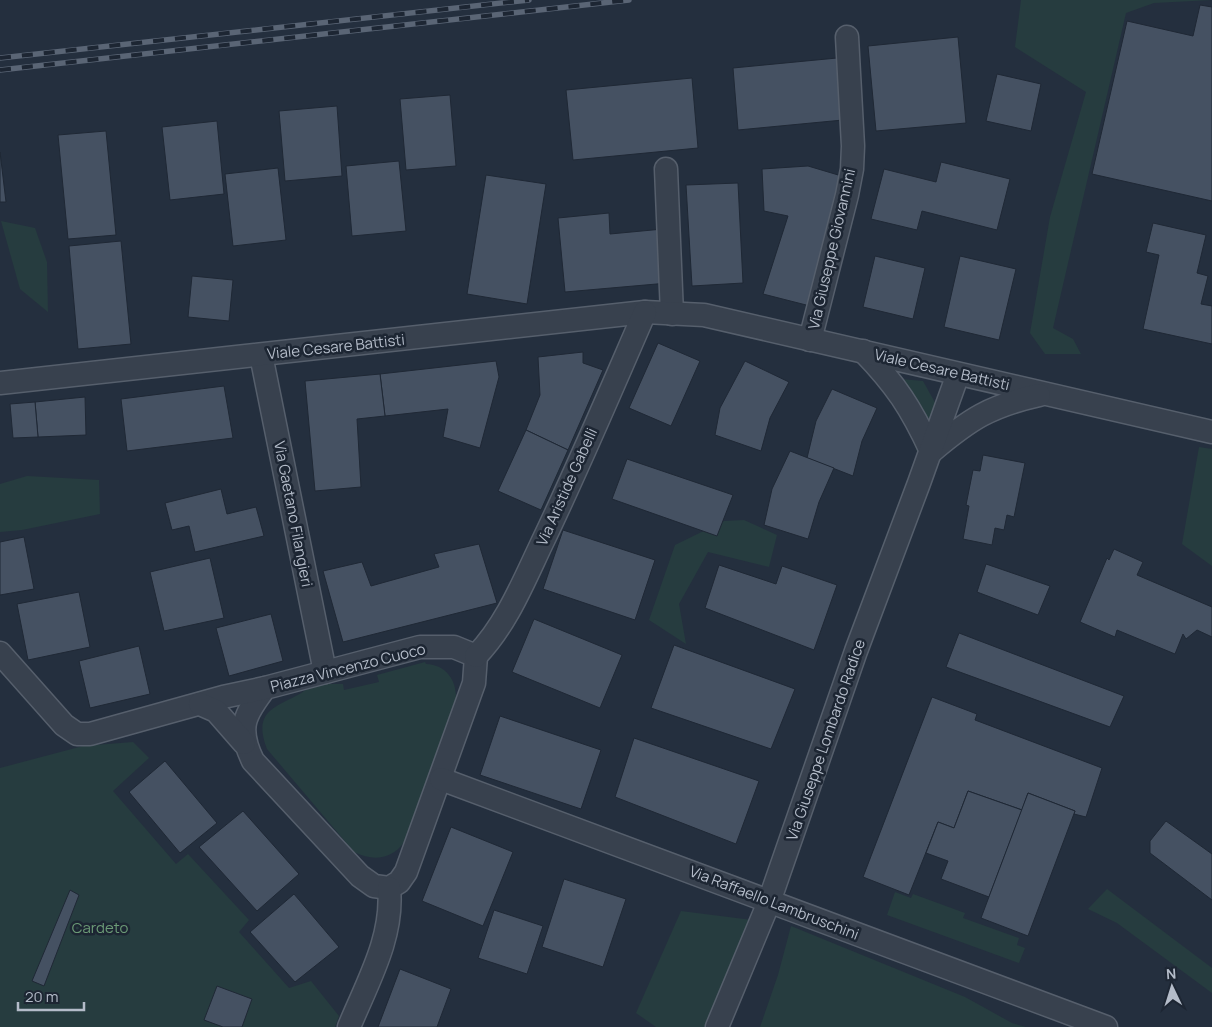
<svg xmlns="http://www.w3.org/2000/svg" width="1212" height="1027" viewBox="0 0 1212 1027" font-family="Manrope,sans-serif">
<rect width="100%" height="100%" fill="#242f3e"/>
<g fill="#263c3f">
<path d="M1021,0H1212L1154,3L1126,13L1053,328L1073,339L1081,354H1045L1030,333L1050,217L1086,92L1015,47Z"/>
<path d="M1,221L35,228L47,262L48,312L20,289Z"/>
<path d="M890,378L923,381L942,415L920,460Z"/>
<path d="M1199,447L1212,449V566L1182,544Z"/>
<path d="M27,476L99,480L100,514L22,530L0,532V484Z"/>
<path d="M744,520L777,535L769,567L708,552L679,604L686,644L649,620L675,545L724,521Z"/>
<path d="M425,662L426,664C447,665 457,681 456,700L408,836C396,858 377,863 354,852L267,749C248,701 292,707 312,684H343L344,690L379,682L377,675Z"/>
<path d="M133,742L149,758L113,791L176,864L188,854L249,920L239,932L289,988L311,981L339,1016L335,1027H0V768L83,746Z"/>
<path d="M1107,889L1212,968V993L1117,923L1088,909Z"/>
<path d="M895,892L911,898L913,894L965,913L963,918L1019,938L1017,945L1025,948L1019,963L887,915Z"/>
<path d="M681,911L752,920L723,1027H656L636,1013Z"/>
<path d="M791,926L965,997L1012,1023L1026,1027H760L778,975Z"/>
</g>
<g fill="#455162" stroke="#1f2835">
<path d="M1200,5L1212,7V201L1092,174L1127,21L1193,36Z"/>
<path d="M958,37L966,123L876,131L868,46Z"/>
<path d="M837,58L843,120L738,130L733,68Z"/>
<path d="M997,74L1041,84L1031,131L986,121Z"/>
<path d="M692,78L698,148L573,160L566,90Z"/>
<path d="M450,95L456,166L406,170L400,99Z"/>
<path d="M337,106L342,176L285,181L279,111Z"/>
<path d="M217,121L224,194L170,200L162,127Z"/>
<path d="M106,131L116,235L68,239L58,135Z"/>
<path d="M0,152L6,202H0Z"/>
<path d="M399,161L406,231L352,236L346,166Z"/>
<path d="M941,162L1010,179L997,230L922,211L917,230L871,219L884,169L936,182Z"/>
<path d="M808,166L845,177L814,307L763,294L788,216L764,211L762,169Z"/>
<path d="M278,168L286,240L233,246L225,174Z"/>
<path d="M486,175L546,184L527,304L467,294Z"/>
<path d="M738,183L743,283L692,286L686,185Z"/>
<path d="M609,213L610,234L663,229L668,283L565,292L558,218Z"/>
<path d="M1153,223L1206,235L1197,273L1208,276L1201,304L1212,306V344L1143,329L1159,255L1146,252Z"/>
<path d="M121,241L131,344L78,349L69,246Z"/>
<path d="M875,256L925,268L913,319L863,307Z"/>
<path d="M960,256L1016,269L999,340L944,327Z"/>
<path d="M192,276L233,280L229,321L188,317Z"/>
<path d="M658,343L700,361L671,426L629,408Z"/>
<path d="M583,352V363L603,370L568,450L526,430L540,395L538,357Z"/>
<path d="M496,361L499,377L480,448L443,437L448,409L385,416L380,374Z"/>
<path d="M745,361L789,382L770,418L761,451L715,435L720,408Z"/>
<path d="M380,374L385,416L357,419L361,487L315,491L305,381Z"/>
<path d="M224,386L233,438L127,451L121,399Z"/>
<path d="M832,389L877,408L862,441L853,476L807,458L816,421Z"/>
<path d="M85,397L86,435L38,437L35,402Z"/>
<path d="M35,402L38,437L13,438L10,404Z"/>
<path d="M526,430L568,450L541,510L498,491Z"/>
<path d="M790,451L834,468L819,502L808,539L764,525L772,489Z"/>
<path d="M983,455L1025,463L1014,517L1007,515L1004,530L995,528L992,545L963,539L969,506L966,505L973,470L980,471Z"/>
<path d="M627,459L733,495L717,536L612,499Z"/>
<path d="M221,489L227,514L256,507L264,536L195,552L189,526L172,530L165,503Z"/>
<path d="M563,530L655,560L635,620L543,589Z"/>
<path d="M24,537L34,589L0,595V542Z"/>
<path d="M479,544L497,603L343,642L323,571L362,562L371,586L439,567L434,554Z"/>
<path d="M1114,549L1143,562L1137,575L1212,607V637L1197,630L1186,639L1183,634L1175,654L1117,630L1115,637L1080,622L1107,558L1109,560Z"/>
<path d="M210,558L224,618L164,631L150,572Z"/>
<path d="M986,564L1050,586L1038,615L977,592Z"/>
<path d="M719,565L776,584L782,566L837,585L814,650L705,608Z"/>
<path d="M79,592L90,647L28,660L17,604Z"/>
<path d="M271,614L283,661L229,676L216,628Z"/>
<path d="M534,619L622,655L600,708L512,672Z"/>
<path d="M959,633L1124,696L1110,727L946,667Z"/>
<path d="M674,645L795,689L771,749L651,708Z"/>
<path d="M139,646L150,694L90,708L79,661Z"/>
<path d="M932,697L977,714L975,720L1102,768L1086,817L1074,814L1075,811L1028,793L1022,810L968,791L954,828L938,822L909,895L863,877Z"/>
<path d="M500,716L601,750L581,809L480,775Z"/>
<path d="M634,738L759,781L736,844L615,797Z"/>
<path d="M165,761L217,823L180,853L129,792Z"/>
<path d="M968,791L1022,810L989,897L941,879L948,861L926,853L938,822L954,828Z"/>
<path d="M1028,793L1075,811L1028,936L981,918Z"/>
<path d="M243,811L299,874L257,911L199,847Z"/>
<path d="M1166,821L1212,854V900L1150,853V841Z"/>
<path d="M451,827L513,852L483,926L422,901Z"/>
<path d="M564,879L626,899L603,967L542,947Z"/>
<path d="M70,890L79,895L44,986L32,981Z"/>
<path d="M294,894L339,947L295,982L250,932Z"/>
<path d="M494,910L543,926L527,974L478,958Z"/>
<path d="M400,969L451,989L437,1027H378Z"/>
<path d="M217,986L252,999L242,1027H223L204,1020Z"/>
</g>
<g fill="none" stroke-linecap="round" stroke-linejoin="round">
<defs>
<g id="minor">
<path d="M666,169L672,314"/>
<path d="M810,340L847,195L852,169L853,146L847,37"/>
<path d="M863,351C896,385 911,408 931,451"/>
<path d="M261,355L325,672"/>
<path d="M0,383L645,312L704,315L1212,432"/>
<path d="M932,451C970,419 990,406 1039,395"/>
<path d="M420,647H454L476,656L474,683L406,872L399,882L389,888L374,886L360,876L253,761C237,728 244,715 265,688Z"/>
<path d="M0,653L64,725L77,734H90L223,697L265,688"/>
<path d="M476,656C506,625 523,583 541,545C578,468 611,390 645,312"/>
<path d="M200,704L216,711L244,743"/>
<path d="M441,779L1106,1027"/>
<path d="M349,1027C367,983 394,937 389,888"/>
<path d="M717,1027L769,902L856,651L919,483L958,374"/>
</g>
</defs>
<use href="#minor" stroke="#565f6c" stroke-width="25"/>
<use href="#minor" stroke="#38414e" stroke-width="22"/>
<defs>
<g id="rail">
<path d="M0,58L529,0"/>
<path d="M0,70L629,0"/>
</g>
</defs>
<use href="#rail" stroke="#5a6575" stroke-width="5.5"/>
<use href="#rail" stroke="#1d2633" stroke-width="4" stroke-dasharray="11" stroke-linecap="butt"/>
</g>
<g text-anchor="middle" stroke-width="5" stroke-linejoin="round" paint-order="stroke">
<g font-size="15" fill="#b4bcc9" stroke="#1d2633">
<text transform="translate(832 249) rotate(-77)" y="5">Via Giuseppe Giovannini</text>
<text transform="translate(336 347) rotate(-6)" y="5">Viale Cesare Battisti</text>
<text transform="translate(942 370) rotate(13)" y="5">Viale Cesare Battisti</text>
<text transform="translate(567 487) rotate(-66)" y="5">Via Aristide Gabelli</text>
<text transform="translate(293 514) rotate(79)" y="5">Via Gaetano Filangieri</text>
<text transform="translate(348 668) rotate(-14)" y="5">Piazza Vincenzo Cuoco</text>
<text transform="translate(826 740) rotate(-71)" y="5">Via Giuseppe Lombardo Radice</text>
<text transform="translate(774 903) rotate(21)" y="5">Via Raffaello Lambruschini</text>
</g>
<g font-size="15" fill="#6b9a76" stroke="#1d2633">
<text x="100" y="933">Cardeto</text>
</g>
</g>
<g transform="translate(1172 987) rotate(356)" stroke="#1d2633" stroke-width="4" paint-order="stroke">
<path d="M0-4L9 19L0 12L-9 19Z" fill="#b4bcc9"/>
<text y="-8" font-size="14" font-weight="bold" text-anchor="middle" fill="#b4bcc9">N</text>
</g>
<path d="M18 1002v8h66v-8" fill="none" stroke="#b4bcc9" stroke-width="2.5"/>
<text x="25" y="1002" font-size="15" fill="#b4bcc9" stroke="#1d2633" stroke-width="4" paint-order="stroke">20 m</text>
</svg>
